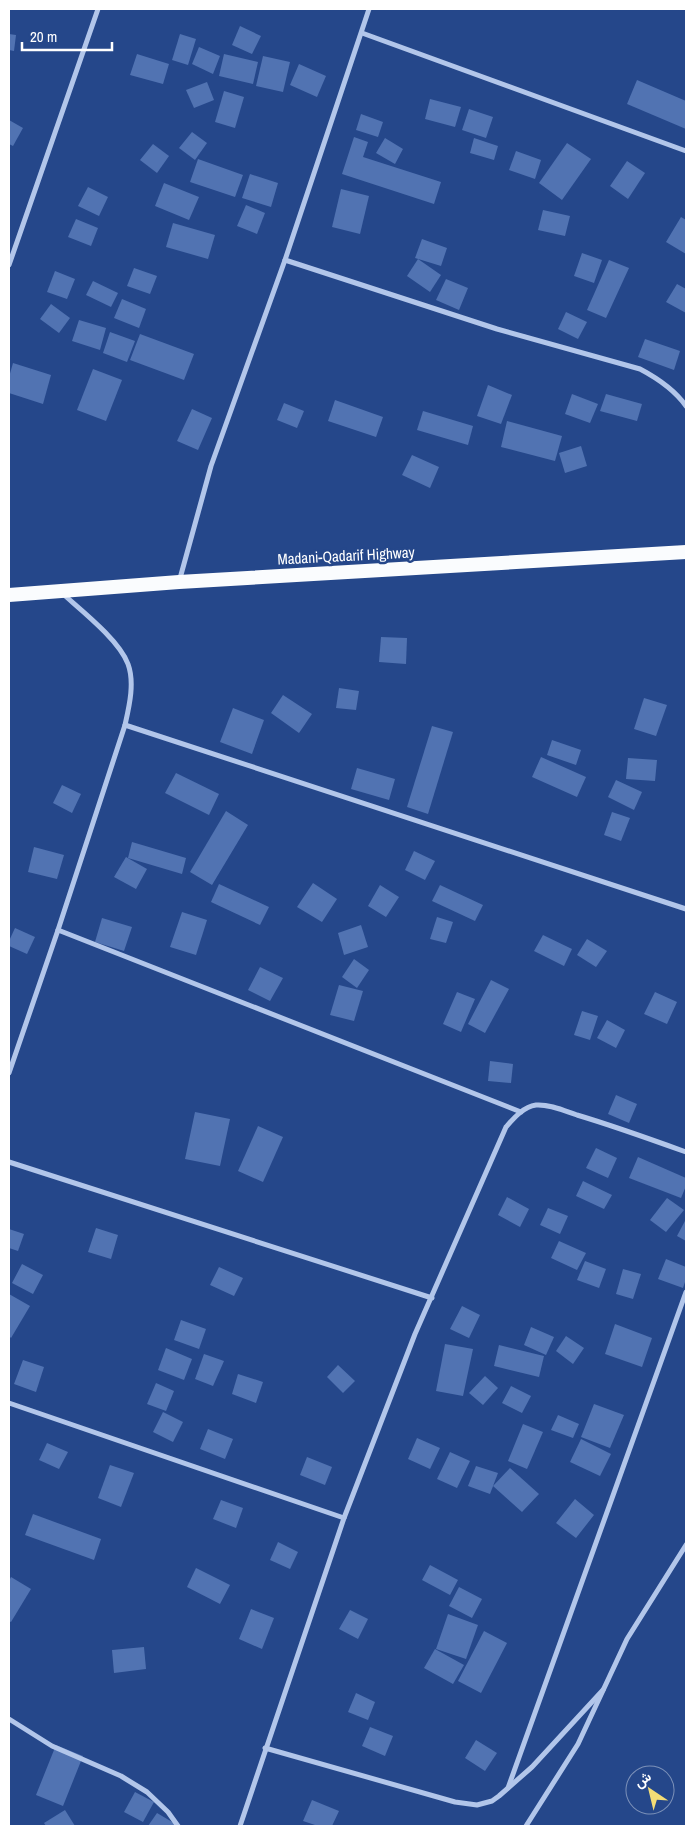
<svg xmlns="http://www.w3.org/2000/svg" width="695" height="1835" viewBox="0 0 695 1835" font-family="'Archivo Narrow',Vazirmatn,sans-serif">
<rect width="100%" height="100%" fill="#25478a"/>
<g fill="#5173b2">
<path d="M240,26L261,36L252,54L232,45Z"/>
<path d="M9,34L16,35L14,51L9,50Z"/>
<path d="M180,34L196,39L188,65L172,60Z"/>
<path d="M199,47L220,56L213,74L192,64Z"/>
<path d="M137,54L169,64L163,84L130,75Z"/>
<path d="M224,54L258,62L253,84L219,76Z"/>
<path d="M263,56L290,62L283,92L256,86Z"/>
<path d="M299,64L326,76L317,97L290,85Z"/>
<path d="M637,80L686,101V129L627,104Z"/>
<path d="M207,82L214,100L194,108L186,90Z"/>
<path d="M224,91L244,97L235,128L215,122Z"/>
<path d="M430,99L461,107L455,127L425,119Z"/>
<path d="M469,109L493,117L486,138L462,130Z"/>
<path d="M361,114L383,122L378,137L356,130Z"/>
<path d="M9,120L23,128L13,146L9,144Z"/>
<path d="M192,132L207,143L195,160L179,148Z"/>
<path d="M354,137L368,142L363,157L441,182L434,204L342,174Z"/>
<path d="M385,138L403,149L395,164L376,153Z"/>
<path d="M474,138L498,146L494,160L470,153Z"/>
<path d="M567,143L591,159L562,200L539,183Z"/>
<path d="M153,144L169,156L157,173L140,160Z"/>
<path d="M516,151L541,160L535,179L509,170Z"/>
<path d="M198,159L243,175L235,197L190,182Z"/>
<path d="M627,161L645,173L628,199L610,186Z"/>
<path d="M250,174L278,183L271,207L242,198Z"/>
<path d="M164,183L199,197L189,220L155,206Z"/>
<path d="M88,187L108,197L99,216L78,206Z"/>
<path d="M341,189L369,196L360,234L332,227Z"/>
<path d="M246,205L265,213L257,234L237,226Z"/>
<path d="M543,210L570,216L565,236L538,230Z"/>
<path d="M681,217L686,220V254L666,242Z"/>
<path d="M76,219L98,228L91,246L68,237Z"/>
<path d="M173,223L215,235L208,259L166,247Z"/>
<path d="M422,239L447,248L441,266L415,258Z"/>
<path d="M582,253L602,260L594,283L574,276Z"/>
<path d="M418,259L441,275L430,292L407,276Z"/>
<path d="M609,260L629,268L606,318L587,310Z"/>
<path d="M134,268L157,276L150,294L127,286Z"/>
<path d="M55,271L75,279L67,299L47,292Z"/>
<path d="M446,279L468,288L459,310L436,300Z"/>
<path d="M93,281L118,293L111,307L86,295Z"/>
<path d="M677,284L686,289V313L666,302Z"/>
<path d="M122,299L146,309L139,328L114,318Z"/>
<path d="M51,304L70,318L59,333L40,319Z"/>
<path d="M566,312L587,322L578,339L558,329Z"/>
<path d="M79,320L106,328L100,350L72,341Z"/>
<path d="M110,332L135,341L127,362L103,353Z"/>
<path d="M140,334L194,354L184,380L130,360Z"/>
<path d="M645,339L680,351L674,370L638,357Z"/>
<path d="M13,363L51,375L43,404L9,393V377Z"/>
<path d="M93,369L122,380L106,421L77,410Z"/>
<path d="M488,385L512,395L501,424L477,416Z"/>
<path d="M572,394L598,404L590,423L565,414Z"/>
<path d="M606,394L642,404L637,421L600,411Z"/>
<path d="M335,400L383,417L376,437L328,421Z"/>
<path d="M284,403L304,411L297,428L277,420Z"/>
<path d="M192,409L212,418L198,450L177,441Z"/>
<path d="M423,411L473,426L468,445L417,430Z"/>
<path d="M507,421L562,436L555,461L501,447Z"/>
<path d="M581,446L587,466L565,473L559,453Z"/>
<path d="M412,455L439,467L430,488L402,475Z"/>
<path d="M381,637L407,638L406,664L379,662Z"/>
<path d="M339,688L359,691L356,710L336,708Z"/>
<path d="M283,695L312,714L299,733L271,713Z"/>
<path d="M644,698L667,705L656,736L634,729Z"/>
<path d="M233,708L264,720L252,754L220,742Z"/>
<path d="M432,726L453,732L428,814L407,807Z"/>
<path d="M552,740L581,750L576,765L547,755Z"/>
<path d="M541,757L586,777L577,797L532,777Z"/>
<path d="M628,758L657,760L655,781L626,779Z"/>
<path d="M357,768L395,779L389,800L351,789Z"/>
<path d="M176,773L219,794L209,815L165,793Z"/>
<path d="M616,780L642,792L634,810L608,797Z"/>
<path d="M62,785L81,794L72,813L53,803Z"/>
<path d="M226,811L248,825L212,885L190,872Z"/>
<path d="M612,812L630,818L621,841L604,835Z"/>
<path d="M132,842L186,858L182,874L128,858Z"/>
<path d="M34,847L64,855L57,879L28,872Z"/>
<path d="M414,851L435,861L425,880L405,870Z"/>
<path d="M126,857L147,869L136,889L114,877Z"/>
<path d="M313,883L337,899L322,922L297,907Z"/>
<path d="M219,884L269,907L260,925L211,902Z"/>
<path d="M380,885L399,897L386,917L368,906Z"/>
<path d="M440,885L483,905L475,921L432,901Z"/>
<path d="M182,912L207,920L196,955L170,947Z"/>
<path d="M437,917L453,922L446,943L430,939Z"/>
<path d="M102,918L132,927L124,951L95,942Z"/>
<path d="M361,925L368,947L344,955L338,933Z"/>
<path d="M15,928L35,937L27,954L9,946V941Z"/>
<path d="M543,935L572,949L564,966L534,951Z"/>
<path d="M587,939L607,951L596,967L577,955Z"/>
<path d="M354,959L369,970L357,988L342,977Z"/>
<path d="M260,967L283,978L270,1001L248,990Z"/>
<path d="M491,980L509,989L485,1033L468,1024Z"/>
<path d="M339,985L363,991L354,1021L330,1015Z"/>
<path d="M457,992L475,999L461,1032L443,1024Z"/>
<path d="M655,992L677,1002L667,1024L644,1014Z"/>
<path d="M582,1011L598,1016L590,1040L574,1035Z"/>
<path d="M607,1020L625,1030L616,1048L597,1038Z"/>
<path d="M490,1061L513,1064L511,1083L488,1081Z"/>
<path d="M616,1095L637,1104L629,1123L608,1114Z"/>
<path d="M195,1112L230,1119L220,1166L185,1159Z"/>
<path d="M258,1126L283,1137L263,1182L238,1171Z"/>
<path d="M596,1148L617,1158L608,1178L586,1168Z"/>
<path d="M638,1157L686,1178V1186L681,1198L629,1178Z"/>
<path d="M583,1181L612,1195L604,1209L576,1196Z"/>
<path d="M507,1197L529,1209L520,1227L498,1215Z"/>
<path d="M667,1198L684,1210L666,1232L650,1220Z"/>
<path d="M548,1208L568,1216L560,1234L540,1225Z"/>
<path d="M686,1219V1241L677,1236Z"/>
<path d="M96,1228L118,1235L111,1259L88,1252Z"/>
<path d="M9,1229L24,1234L18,1251L9,1248Z"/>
<path d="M559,1241L586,1253L577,1270L551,1258Z"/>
<path d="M666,1259L686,1267V1279L683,1288L658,1279Z"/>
<path d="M585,1261L606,1269L599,1288L577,1280Z"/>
<path d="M22,1264L43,1275L33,1294L12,1283Z"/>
<path d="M219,1267L243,1278L234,1296L210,1285Z"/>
<path d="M623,1269L641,1274L633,1299L616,1294Z"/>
<path d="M9,1294L30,1306L11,1338L9,1336Z"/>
<path d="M462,1306L480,1315L469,1338L450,1329Z"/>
<path d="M181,1320L206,1329L199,1349L174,1340Z"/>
<path d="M615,1324L652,1338L642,1367L605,1354Z"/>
<path d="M531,1327L554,1337L546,1355L524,1345Z"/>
<path d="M566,1336L584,1348L573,1364L556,1351Z"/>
<path d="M445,1344L473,1349L463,1396L436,1391Z"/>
<path d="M499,1345L544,1356L539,1377L494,1366Z"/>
<path d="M166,1348L192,1359L184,1380L158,1370Z"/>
<path d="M204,1354L224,1361L213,1386L195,1379Z"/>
<path d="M23,1360L44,1367L36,1392L14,1384Z"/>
<path d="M338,1365L355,1381L343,1393L327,1377Z"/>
<path d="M238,1374L263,1382L256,1403L232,1394Z"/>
<path d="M485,1376L498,1388L483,1405L469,1393Z"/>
<path d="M156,1383L174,1391L166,1411L147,1404Z"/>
<path d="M511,1386L531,1396L522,1413L502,1403Z"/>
<path d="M594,1404L624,1415L610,1448L581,1437Z"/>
<path d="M163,1412L183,1422L173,1442L153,1432Z"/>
<path d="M558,1415L579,1424L573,1438L551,1430Z"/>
<path d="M523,1424L543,1432L527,1469L508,1461Z"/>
<path d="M208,1429L233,1439L225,1459L200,1449Z"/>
<path d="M417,1438L440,1448L430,1469L408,1459Z"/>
<path d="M581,1439L611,1454L600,1476L570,1462Z"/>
<path d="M47,1443L68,1452L59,1469L39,1460Z"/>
<path d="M450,1452L470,1461L457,1488L437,1479Z"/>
<path d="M307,1457L332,1467L325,1485L300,1475Z"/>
<path d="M110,1465L134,1473L121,1507L98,1498Z"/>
<path d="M476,1466L498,1473L490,1494L468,1486Z"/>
<path d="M510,1468L539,1494L522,1512L493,1486Z"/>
<path d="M575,1499L594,1515L576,1538L556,1523Z"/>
<path d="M221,1500L243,1508L236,1528L213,1519Z"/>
<path d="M33,1514L101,1539L94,1560L25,1535Z"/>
<path d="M278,1542L298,1552L290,1569L270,1560Z"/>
<path d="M430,1565L458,1580L450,1595L422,1580Z"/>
<path d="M196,1568L230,1585L220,1604L187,1587Z"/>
<path d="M11,1577L31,1589L11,1622L9,1621V1581Z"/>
<path d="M459,1587L482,1599L472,1618L449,1606Z"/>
<path d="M251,1609L274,1618L262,1649L239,1639Z"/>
<path d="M350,1610L368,1619L358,1639L339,1629Z"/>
<path d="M448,1614L478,1625L466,1659L436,1649Z"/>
<path d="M484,1631L507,1643L481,1693L458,1681Z"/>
<path d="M144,1647L146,1669L114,1673L112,1650Z"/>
<path d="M435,1649L464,1665L453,1684L424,1668Z"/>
<path d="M356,1693L375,1702L368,1720L348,1712Z"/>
<path d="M370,1727L393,1736L385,1756L362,1746Z"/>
<path d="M476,1740L497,1753L485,1771L465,1758Z"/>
<path d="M56,1745L83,1756L63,1806L36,1795Z"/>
<path d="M135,1792L154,1802L143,1822L124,1812Z"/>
<path d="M312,1800L339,1811L332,1826H318L303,1821Z"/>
<path d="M65,1810L75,1826H46L44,1823Z"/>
<path d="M157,1813L179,1826H148Z"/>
</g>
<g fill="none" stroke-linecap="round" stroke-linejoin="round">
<g stroke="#b2c6ea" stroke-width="5">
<path d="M362,33L686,151"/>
<path d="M285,260L497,329L640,369C657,378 674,389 686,406"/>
<path d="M9,265L98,9"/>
<path d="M179,582L211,466L285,260L369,9"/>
<path d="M125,725L686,909"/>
<path d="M58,930L521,1112"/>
<path d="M9,1073L58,930L125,725C129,707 135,683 128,664C119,640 82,611 63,594"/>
<path d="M9,1162L432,1298"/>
<path d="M9,1403L344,1518"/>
<path d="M9,1719L52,1746L121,1776L147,1792L168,1812L178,1826"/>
<path d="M265,1748L455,1802L477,1805L492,1801L499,1796L532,1767L603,1690"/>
<path d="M508,1788L686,1292"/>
<path d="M240,1826L344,1518L415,1334L506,1127C514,1118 523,1107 536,1105C550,1104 565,1111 577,1115C614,1126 650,1139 686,1152"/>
<path d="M526,1826L578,1744L627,1639L686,1545"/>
</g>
<path stroke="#fafcfe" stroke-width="14" d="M9,595L179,582L686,552"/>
</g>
<g text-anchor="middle" stroke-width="5" stroke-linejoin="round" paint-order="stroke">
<g font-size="15" fill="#fff" stroke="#25478a">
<text transform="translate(346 556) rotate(-3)" y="5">Madani-Qadarif Highway</text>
</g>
</g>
<rect width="695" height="1835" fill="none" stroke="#ffffff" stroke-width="20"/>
<g transform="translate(650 1790) rotate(325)"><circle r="24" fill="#25478a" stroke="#7c91b9"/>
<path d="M0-4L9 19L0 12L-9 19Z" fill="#f3dc76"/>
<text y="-8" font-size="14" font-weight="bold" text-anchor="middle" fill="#ffffff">ش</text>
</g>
<path d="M22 42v8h90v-8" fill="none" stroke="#ffffff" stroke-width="2.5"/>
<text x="30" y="42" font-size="15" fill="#ffffff" stroke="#25478a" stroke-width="4" paint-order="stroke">20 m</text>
</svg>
